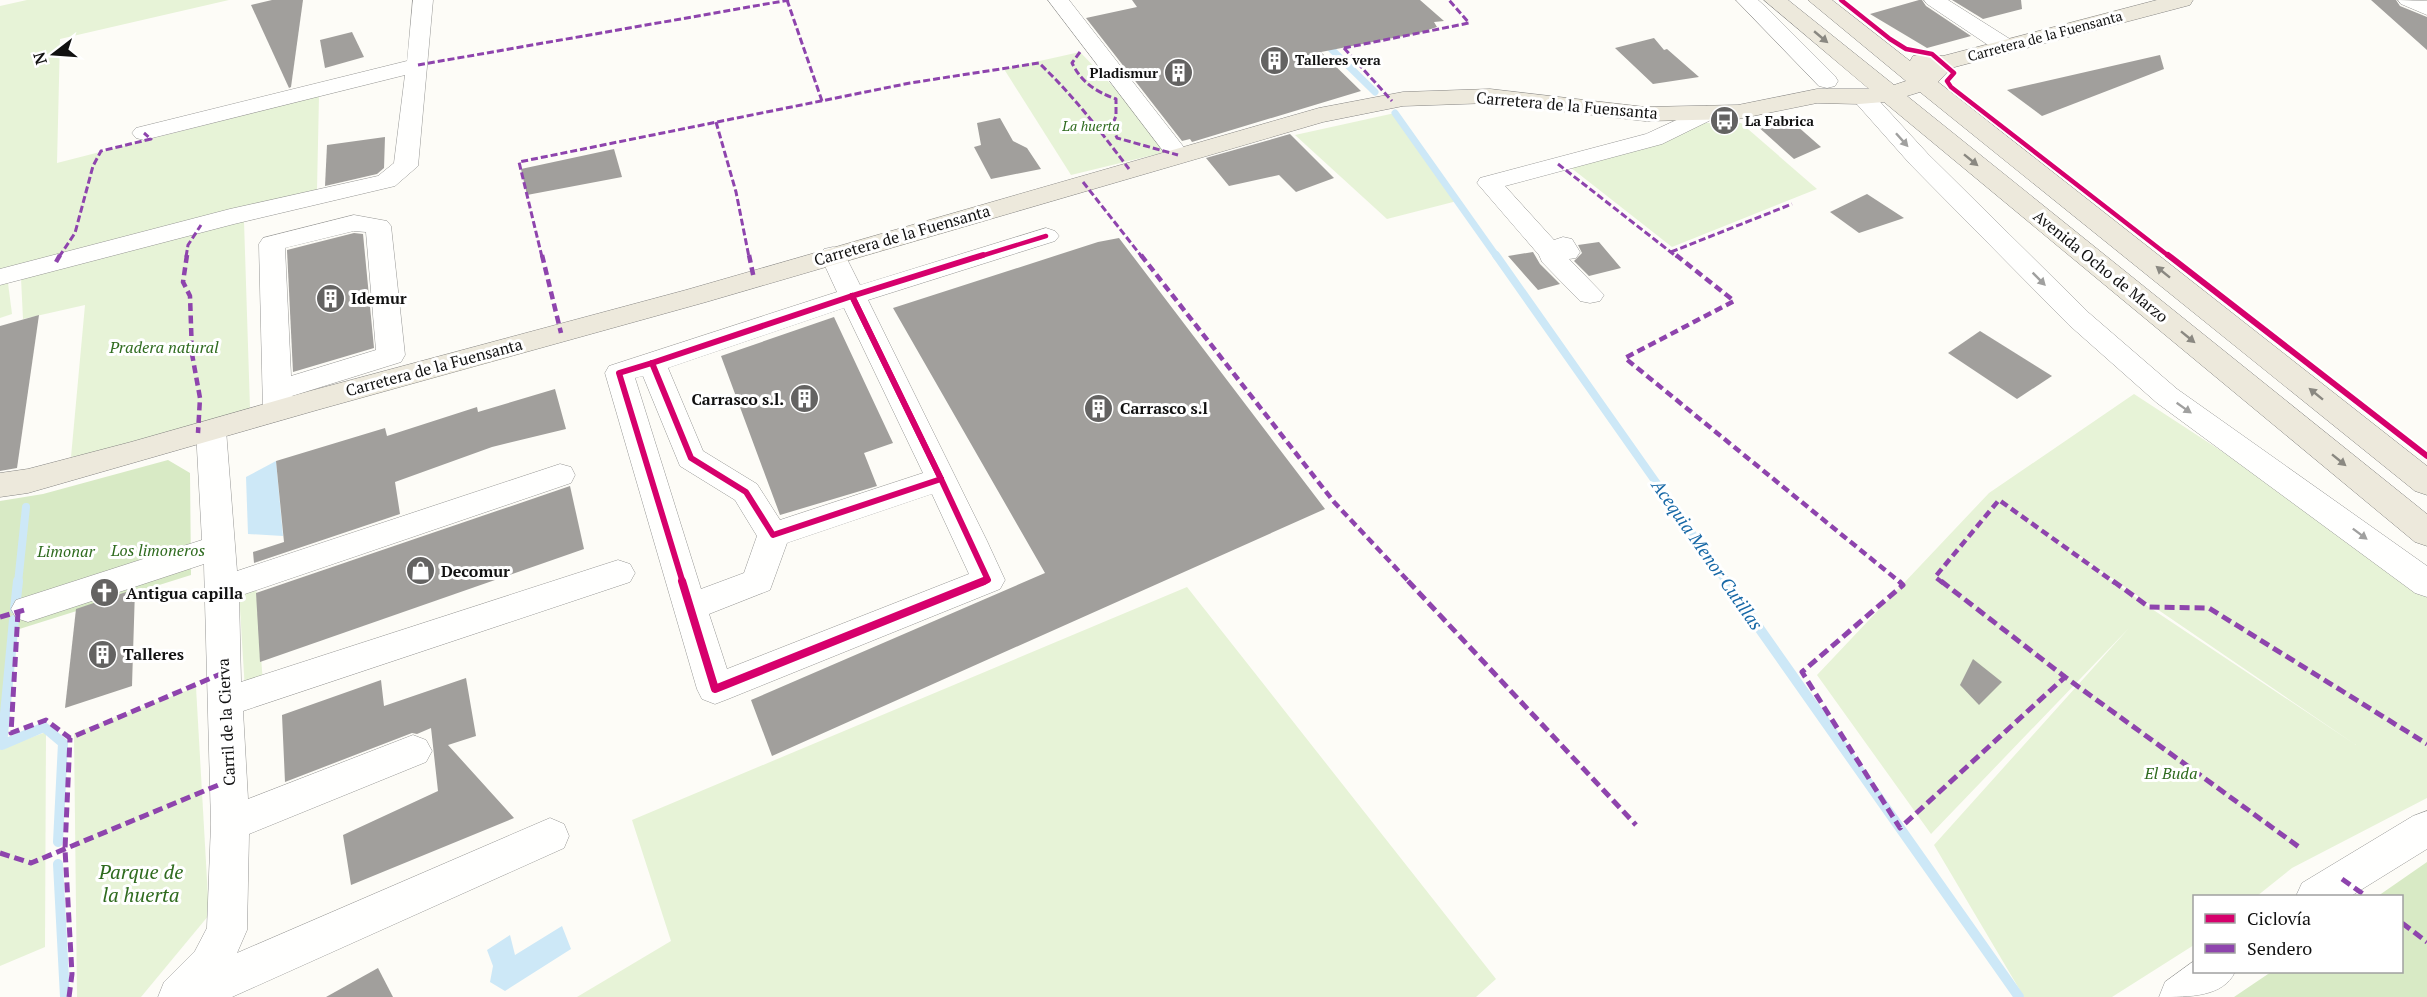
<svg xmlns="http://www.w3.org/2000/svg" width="2427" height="997" viewBox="0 0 2427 997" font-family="'PT Serif',serif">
<rect width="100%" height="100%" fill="#fdfcf7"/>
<g fill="#e7f3d7" fill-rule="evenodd">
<path d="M27,0H229L60,39L57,163L319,96L317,190L0,269V6Z"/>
<path d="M1080,52L1174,150L1071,175L1004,69Z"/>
<path d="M1395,113L1457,201L1387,219L1295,135Z"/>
<path d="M1703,123H1741L1817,189L1672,247L1570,167Z"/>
<path d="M244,221L250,408L129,446L71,457L85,305L23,319L21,278Z"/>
<path d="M8,283L12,314L0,318V285Z"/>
<path d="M2134,394L2427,585V798L2292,868L2257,896H2194V945L2112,997H2024L1934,845L2129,628L1931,834L1817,675L1989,493ZM2031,523L2356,745L2149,607Z"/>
<path d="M255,572L263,684L245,690L238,577Z"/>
<path d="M1187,587L1496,979L1476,997H577L671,941L632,820Z"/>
<path d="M196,687L209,915L141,997H77L74,733Z"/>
<path d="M46,732L45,947L0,966V749Z"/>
</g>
<g fill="#d8eac5">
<path d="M168,460L190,473L191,575L13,631L4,739L0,740V501L43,494Z"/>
<path d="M2427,862V997H2234L2271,972H2402V896H2378Z"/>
</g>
<g fill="#cde8f7">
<path d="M276,461L283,536L248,534L246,477Z"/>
<path d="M562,926L571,949L505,991L490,982L493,966L487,950L510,935L515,955Z"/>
</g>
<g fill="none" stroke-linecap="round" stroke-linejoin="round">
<g stroke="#cde8f7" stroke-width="7">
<path d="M1323,41L1375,92"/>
<path d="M1395,113L1497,257"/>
</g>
<g stroke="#cde8f7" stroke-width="8">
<path d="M1496,255L1727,583"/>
<path d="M18,583L26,507"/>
</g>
<g stroke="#cde8f7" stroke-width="10">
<path d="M1726,581L2019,997"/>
<path d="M15,609L18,581"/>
<path d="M14,620L2,745L44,727L63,743L58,842"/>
<path d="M58,864L65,997"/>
</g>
</g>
<g fill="#a19f9c">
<path d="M272,0H303L291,87L289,88L251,5Z"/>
<path d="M1132,0H1420L1444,21L1434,22L1437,27L1419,33L1321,52L1361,91L1192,142L1190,139L1182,141L1086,18L1137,7Z"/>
<path d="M1919,0H1922L1926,6L1971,36L1927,48L1870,14Z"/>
<path d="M1952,0H2021L2022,9L1983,19Z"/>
<path d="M2371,0H2396L2400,6L2427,17V50Z"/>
<path d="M352,32L364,57L325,68L320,40Z"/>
<path d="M1654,38L1664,50L1667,49L1699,77L1653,84L1615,48Z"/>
<path d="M2160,55L2164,69L2042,116L2007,90Z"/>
<path d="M1000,118L1013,141L1027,148L1041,169L991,179L974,147L981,145L977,123Z"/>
<path d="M1788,118L1821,147L1794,159L1755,124Z"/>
<path d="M1290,134L1334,178L1296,192L1279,175L1229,186L1206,158Z"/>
<path d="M385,137L384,168L377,174L325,186L327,145Z"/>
<path d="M614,149L622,177L527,195L521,169Z"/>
<path d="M1867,194L1904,218L1859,233L1830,212Z"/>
<path d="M354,233L363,234L374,348L293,372L287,250Z"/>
<path d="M1119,238L1325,509L772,756L751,700L1045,573L893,308L1098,242Z"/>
<path d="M1599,242L1621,268L1589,276L1574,261L1582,253L1578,245Z"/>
<path d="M1533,252L1540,264L1560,284L1538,290L1508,256Z"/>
<path d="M39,315L17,468L0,471V326Z"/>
<path d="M834,317L893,443L864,453L877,486L780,515L721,356Z"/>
<path d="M1980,331L2052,376L2017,399L1948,353Z"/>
<path d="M555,389L566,429L492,447L395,482L400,514L254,563L253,552L284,542L276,461L385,428L387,436L477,407L478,412Z"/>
<path d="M570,486L584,549L260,662L256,593Z"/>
<path d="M135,589L132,686L65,708L76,609Z"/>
<path d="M1973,659L2002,682L1979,705L1960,685Z"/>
<path d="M466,678L476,736L448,745L514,818L351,885L343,835L438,791L431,728L417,734L412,733L285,782L282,715L381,680L384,706Z"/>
<path d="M378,968L393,997H326Z"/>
</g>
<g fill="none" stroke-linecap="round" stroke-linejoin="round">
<defs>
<g id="minor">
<path d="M413,0H433L418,166L395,186L234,224L0,285V269L230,209L378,176L394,163L405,75L144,140L136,138L132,133L136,128L407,61Z"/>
<path d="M1048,0H1069L1186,150L1190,155L1186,160L1178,162L1170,160Z"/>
<path d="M1736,0H1758L1767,8L1835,76L1838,81L1835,86L1827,88L1819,86Z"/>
<path d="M1924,0H1948L2013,41L2016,46L2013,51L2005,52L1997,51L1927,4Z"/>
<path d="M2398,0L2427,1V15L2401,4Z"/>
<path d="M1863,90L1871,92L1928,154L2089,313L2177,389L2427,566V597L2415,593L2157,403L2069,325L1910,164L1855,102L1852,97L1855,92Z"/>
<path d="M1707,106L1715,108L1719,113L1715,118L1662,144L1505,186L1554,240L1563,237L1572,239L1580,252L1576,258L1569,259L1604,295L1600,301L1590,303L1580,301L1542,262L1539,255L1477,183L1480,178L1646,134Z"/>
<path d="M354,215L387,221L391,226L405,355L401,362L292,396L293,410L288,417L278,420L268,417L263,410L259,244L263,238ZM354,231L366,232L376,350L291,376L285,248Z"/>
<path d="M1046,228L1055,231L1059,236L1055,241L868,300L987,541L1005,580L1000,589L728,699L715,704L702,699L697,689L605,373L609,366L837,292L820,255L824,249L833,247L842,249L860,285ZM844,308L923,473L780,520L757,484L703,451L668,368ZM643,376L680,466L735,500L757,536L744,573L701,589L635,378ZM932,494L969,574L727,669L709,614L770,590L787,543Z"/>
<path d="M211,420L222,423L226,430L237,571L560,464L571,467L575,475L571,483L239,596L241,682L618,560L630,564L635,573L630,582L243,711L248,799L413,735L426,740L432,751L426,762L249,834L247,930L237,953L550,818L564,824L569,836L564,848L232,997H158L164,982L195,951L207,928L211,824L204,564L28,622L16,618L11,609L16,600L202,540L196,430L200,423Z"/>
<path d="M2427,811V849L2351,896H2296L2302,883L2413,816Z"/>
<path d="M2194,961V972H2235C2223,997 2190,997 2159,997L2165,982Z"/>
</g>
<path id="major" d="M1764,0H1788L1894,85L1906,81L1808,0H1832L1910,61L1913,56L1921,54L1943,56L2157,0H2193L2190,5L1951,68L1938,82L2427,466V495L2415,491L1920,92L1907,96L2427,514V546L2415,542L1884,102L1859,104L1817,103L1738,119L1645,121L1490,103L1403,106L1323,122L706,302L317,410L28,493L0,497V473L28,469L131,442L310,391L686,290L1319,108L1403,92L1490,89L1645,107L1738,105L1817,89H1869Z"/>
</defs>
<use href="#minor" stroke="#979795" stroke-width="1"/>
<use href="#major" stroke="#858482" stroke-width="1"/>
<use href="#minor" fill="#fffffe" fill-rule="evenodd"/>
<use href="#major" fill="#ede9dc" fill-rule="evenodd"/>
<g stroke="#8e44ad" stroke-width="3" stroke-dasharray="7 3" stroke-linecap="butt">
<path d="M787,0L822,101"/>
<path d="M1344,48L1469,23L1449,0"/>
<path d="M1344,48L1392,101"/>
<path d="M1080,52L1072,63C1082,83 1095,91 1116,99V116L1112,126L1117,138L1178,155"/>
<path d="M418,65L789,0"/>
<path d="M716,122L736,192L749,257"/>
<path d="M1558,164L1677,257"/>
<path d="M1083,182L1142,257"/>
<path d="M1671,252L1792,204"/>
<path d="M59,257L75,233L93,166L101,151L151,139L144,133"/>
<path d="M186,257L188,245L201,225"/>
<path d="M542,257L519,162L910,83L1039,63C1073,95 1101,132 1129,169"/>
</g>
<g stroke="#8e44ad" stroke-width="4.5" stroke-dasharray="8 4.5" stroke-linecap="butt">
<path d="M187,255L183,282L190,296L192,354L200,398L198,433"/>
<path d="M542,255L561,333"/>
<path d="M749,255L754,279"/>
<path d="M1141,255L1334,502L1410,583"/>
<path d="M1676,255L1734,301L1625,358L1901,583"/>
<path d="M56,262L60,255"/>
<path d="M1943,583L1935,577L1999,500L2115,583"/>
</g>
<g stroke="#8e44ad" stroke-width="5" stroke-dasharray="10 5" stroke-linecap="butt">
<path d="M1408,581L1636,825"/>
<path d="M1899,581L1903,585L1802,672L1900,828L2065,677L2299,847"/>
<path d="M1941,581L2065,677"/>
<path d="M2113,581L2149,607L2209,608L2427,744"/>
<path d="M18,612L11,733L46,720L70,738L223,673"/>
<path d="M0,617L28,609"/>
<path d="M0,853L31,863L228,781"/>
<path d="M2342,879L2366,896"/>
<path d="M2402,923L2427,942"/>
<path d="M69,997L72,974L65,849L70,738"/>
</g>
<defs>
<g id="cycleway-far2">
<path d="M1841,0L1890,39L1906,49L1932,54L1954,73L1947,81L1951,87L2170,257"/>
<path d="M978,257L1046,236"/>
</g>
<g id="cycleway-far1">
<path d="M2168,255L2427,456"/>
<path d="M852,296L941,479"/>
<path d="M852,296L941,479"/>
<path d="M852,296L983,255"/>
<path d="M652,363L691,458L746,492L773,535L941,479"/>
<path d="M652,363L619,373L683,583"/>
<path d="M652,363L852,296"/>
<path d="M941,479L988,580L981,583"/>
</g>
<path id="cycleway" d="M682,581L715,689L984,581"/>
</defs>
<use href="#cycleway-far2" stroke="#fff" stroke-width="8"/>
<use href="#cycleway-far1" stroke="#fff" stroke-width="10"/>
<use href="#cycleway" stroke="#fff" stroke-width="11"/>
<use href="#cycleway-far2" stroke="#d6006c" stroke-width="4.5"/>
<use href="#cycleway-far1" stroke="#d6006c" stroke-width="6"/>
<use href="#cycleway" stroke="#d6006c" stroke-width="8"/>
</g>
<defs><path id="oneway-solid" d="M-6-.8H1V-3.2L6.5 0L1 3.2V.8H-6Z" transform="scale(1.5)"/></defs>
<g fill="#8a8881">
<use href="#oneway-solid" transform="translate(1821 37) rotate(40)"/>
<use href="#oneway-solid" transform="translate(1971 160) rotate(39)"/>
<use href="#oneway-solid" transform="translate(2163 272) rotate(-141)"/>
<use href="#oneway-solid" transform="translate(2188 337) rotate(39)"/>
<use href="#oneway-solid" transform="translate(2316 394) rotate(-141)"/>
<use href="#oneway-solid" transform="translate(2339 460) rotate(39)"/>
</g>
<g fill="#a0a09f">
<use href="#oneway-solid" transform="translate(1902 140) rotate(48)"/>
<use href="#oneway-solid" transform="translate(2039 279) rotate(45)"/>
<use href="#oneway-solid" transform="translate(2184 408) rotate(35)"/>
<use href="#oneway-solid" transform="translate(2360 534) rotate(37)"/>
</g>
<defs>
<symbol id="building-disc" viewBox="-11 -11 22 22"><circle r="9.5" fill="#646362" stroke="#fff"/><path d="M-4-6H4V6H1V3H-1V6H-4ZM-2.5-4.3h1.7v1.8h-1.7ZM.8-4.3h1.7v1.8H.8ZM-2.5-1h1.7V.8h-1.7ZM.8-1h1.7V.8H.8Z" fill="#fff"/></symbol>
<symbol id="bus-disc" viewBox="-11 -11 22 22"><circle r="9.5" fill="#646362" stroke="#fff"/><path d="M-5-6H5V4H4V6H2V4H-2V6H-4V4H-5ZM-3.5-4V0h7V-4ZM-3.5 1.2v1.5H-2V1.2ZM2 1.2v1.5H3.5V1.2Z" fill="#fff"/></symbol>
<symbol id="shop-disc" viewBox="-11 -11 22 22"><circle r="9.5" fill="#646362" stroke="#fff"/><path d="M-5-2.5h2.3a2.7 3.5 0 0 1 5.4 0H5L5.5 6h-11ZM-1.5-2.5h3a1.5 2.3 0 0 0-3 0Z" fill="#fff"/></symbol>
<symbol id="church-disc" viewBox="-11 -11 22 22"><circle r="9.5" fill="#646362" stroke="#fff"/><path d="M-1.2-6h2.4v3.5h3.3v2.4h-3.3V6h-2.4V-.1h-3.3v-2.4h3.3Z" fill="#fff"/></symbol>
</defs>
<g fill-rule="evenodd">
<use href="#building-disc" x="1258" y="44" width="33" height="33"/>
<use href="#building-disc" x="1162" y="56" width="33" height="33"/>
<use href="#bus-disc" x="1708" y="104" width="33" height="33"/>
<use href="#building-disc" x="314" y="282" width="33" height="33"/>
<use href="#building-disc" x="788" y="382" width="33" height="33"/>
<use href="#building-disc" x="1082" y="392" width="33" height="33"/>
<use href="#shop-disc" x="404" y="554" width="33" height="33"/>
<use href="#church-disc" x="88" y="576" width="33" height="33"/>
<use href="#building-disc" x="86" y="638" width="33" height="33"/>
</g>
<g text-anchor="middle" stroke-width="6" stroke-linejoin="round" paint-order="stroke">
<g font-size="14" fill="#111" stroke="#fff">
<text transform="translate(2045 36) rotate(-15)" y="5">Carretera de la Fuensanta</text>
</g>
<g font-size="14" font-weight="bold" fill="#111" stroke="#fff" text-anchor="start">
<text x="1295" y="65">Talleres vera</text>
<text x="1158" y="78" text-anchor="end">Pladismur</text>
<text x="1745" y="126">La Fabrica</text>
</g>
<g font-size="14" font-style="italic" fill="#2f6b1f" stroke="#fff">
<text x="1091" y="131">La huerta</text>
</g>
<g font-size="16" fill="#111" stroke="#fff">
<text transform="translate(1567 105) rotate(5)" y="6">Carretera de la Fuensanta</text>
<text transform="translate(902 235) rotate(-16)" y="6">Carretera de la Fuensanta</text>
<text transform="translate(2101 266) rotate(39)" y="6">Avenida Ocho de Marzo</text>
<text transform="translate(434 367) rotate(-15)" y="6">Carretera de la Fuensanta</text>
<text transform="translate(226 722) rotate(-93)" y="6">Carril de la Cierva</text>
</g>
<g font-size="16" font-weight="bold" fill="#111" stroke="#fff" text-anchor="start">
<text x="351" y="304">Idemur</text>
<text x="784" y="405" text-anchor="end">Carrasco s.l.</text>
<text x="1120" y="414">Carrasco s.l</text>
<text x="441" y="577">Decomur</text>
<text x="126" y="599">Antigua capilla</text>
<text x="123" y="660">Talleres</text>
</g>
<g font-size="16" font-style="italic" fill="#2f6b1f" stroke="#fff">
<text x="164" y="353">Pradera natural</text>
<text x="158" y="556">Los limoneros</text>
<text x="66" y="557">Limonar</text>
<text x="2171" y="779">El Buda</text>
</g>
<g font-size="18" font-style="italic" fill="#1768a6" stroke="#fff">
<text transform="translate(1707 555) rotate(55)" y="6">Acequia Menor Cutillas</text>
</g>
<g font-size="20" font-style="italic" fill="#2f6b1f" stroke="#fff">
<text x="141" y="879">Parque de<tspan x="141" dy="23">la huerta</tspan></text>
</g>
</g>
<rect x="2193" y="895" width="210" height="78" fill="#ffffff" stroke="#a0a0a0" stroke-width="1.5"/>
<rect x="2205" y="914" width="30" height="9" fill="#d6006c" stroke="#a0a0a0" stroke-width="1.5"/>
<text x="2247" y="925" font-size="18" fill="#111111">Ciclovía</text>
<rect x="2205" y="944" width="30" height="9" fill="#8e44ad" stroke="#a0a0a0" stroke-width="1.5"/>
<text x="2247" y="955" font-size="18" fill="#111111">Sendero</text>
<g transform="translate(54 54) rotate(253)" stroke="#ffffff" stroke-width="4.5" paint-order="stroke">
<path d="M0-4.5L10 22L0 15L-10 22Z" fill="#111111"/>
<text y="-9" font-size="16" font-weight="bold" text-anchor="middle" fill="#111111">N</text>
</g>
</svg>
